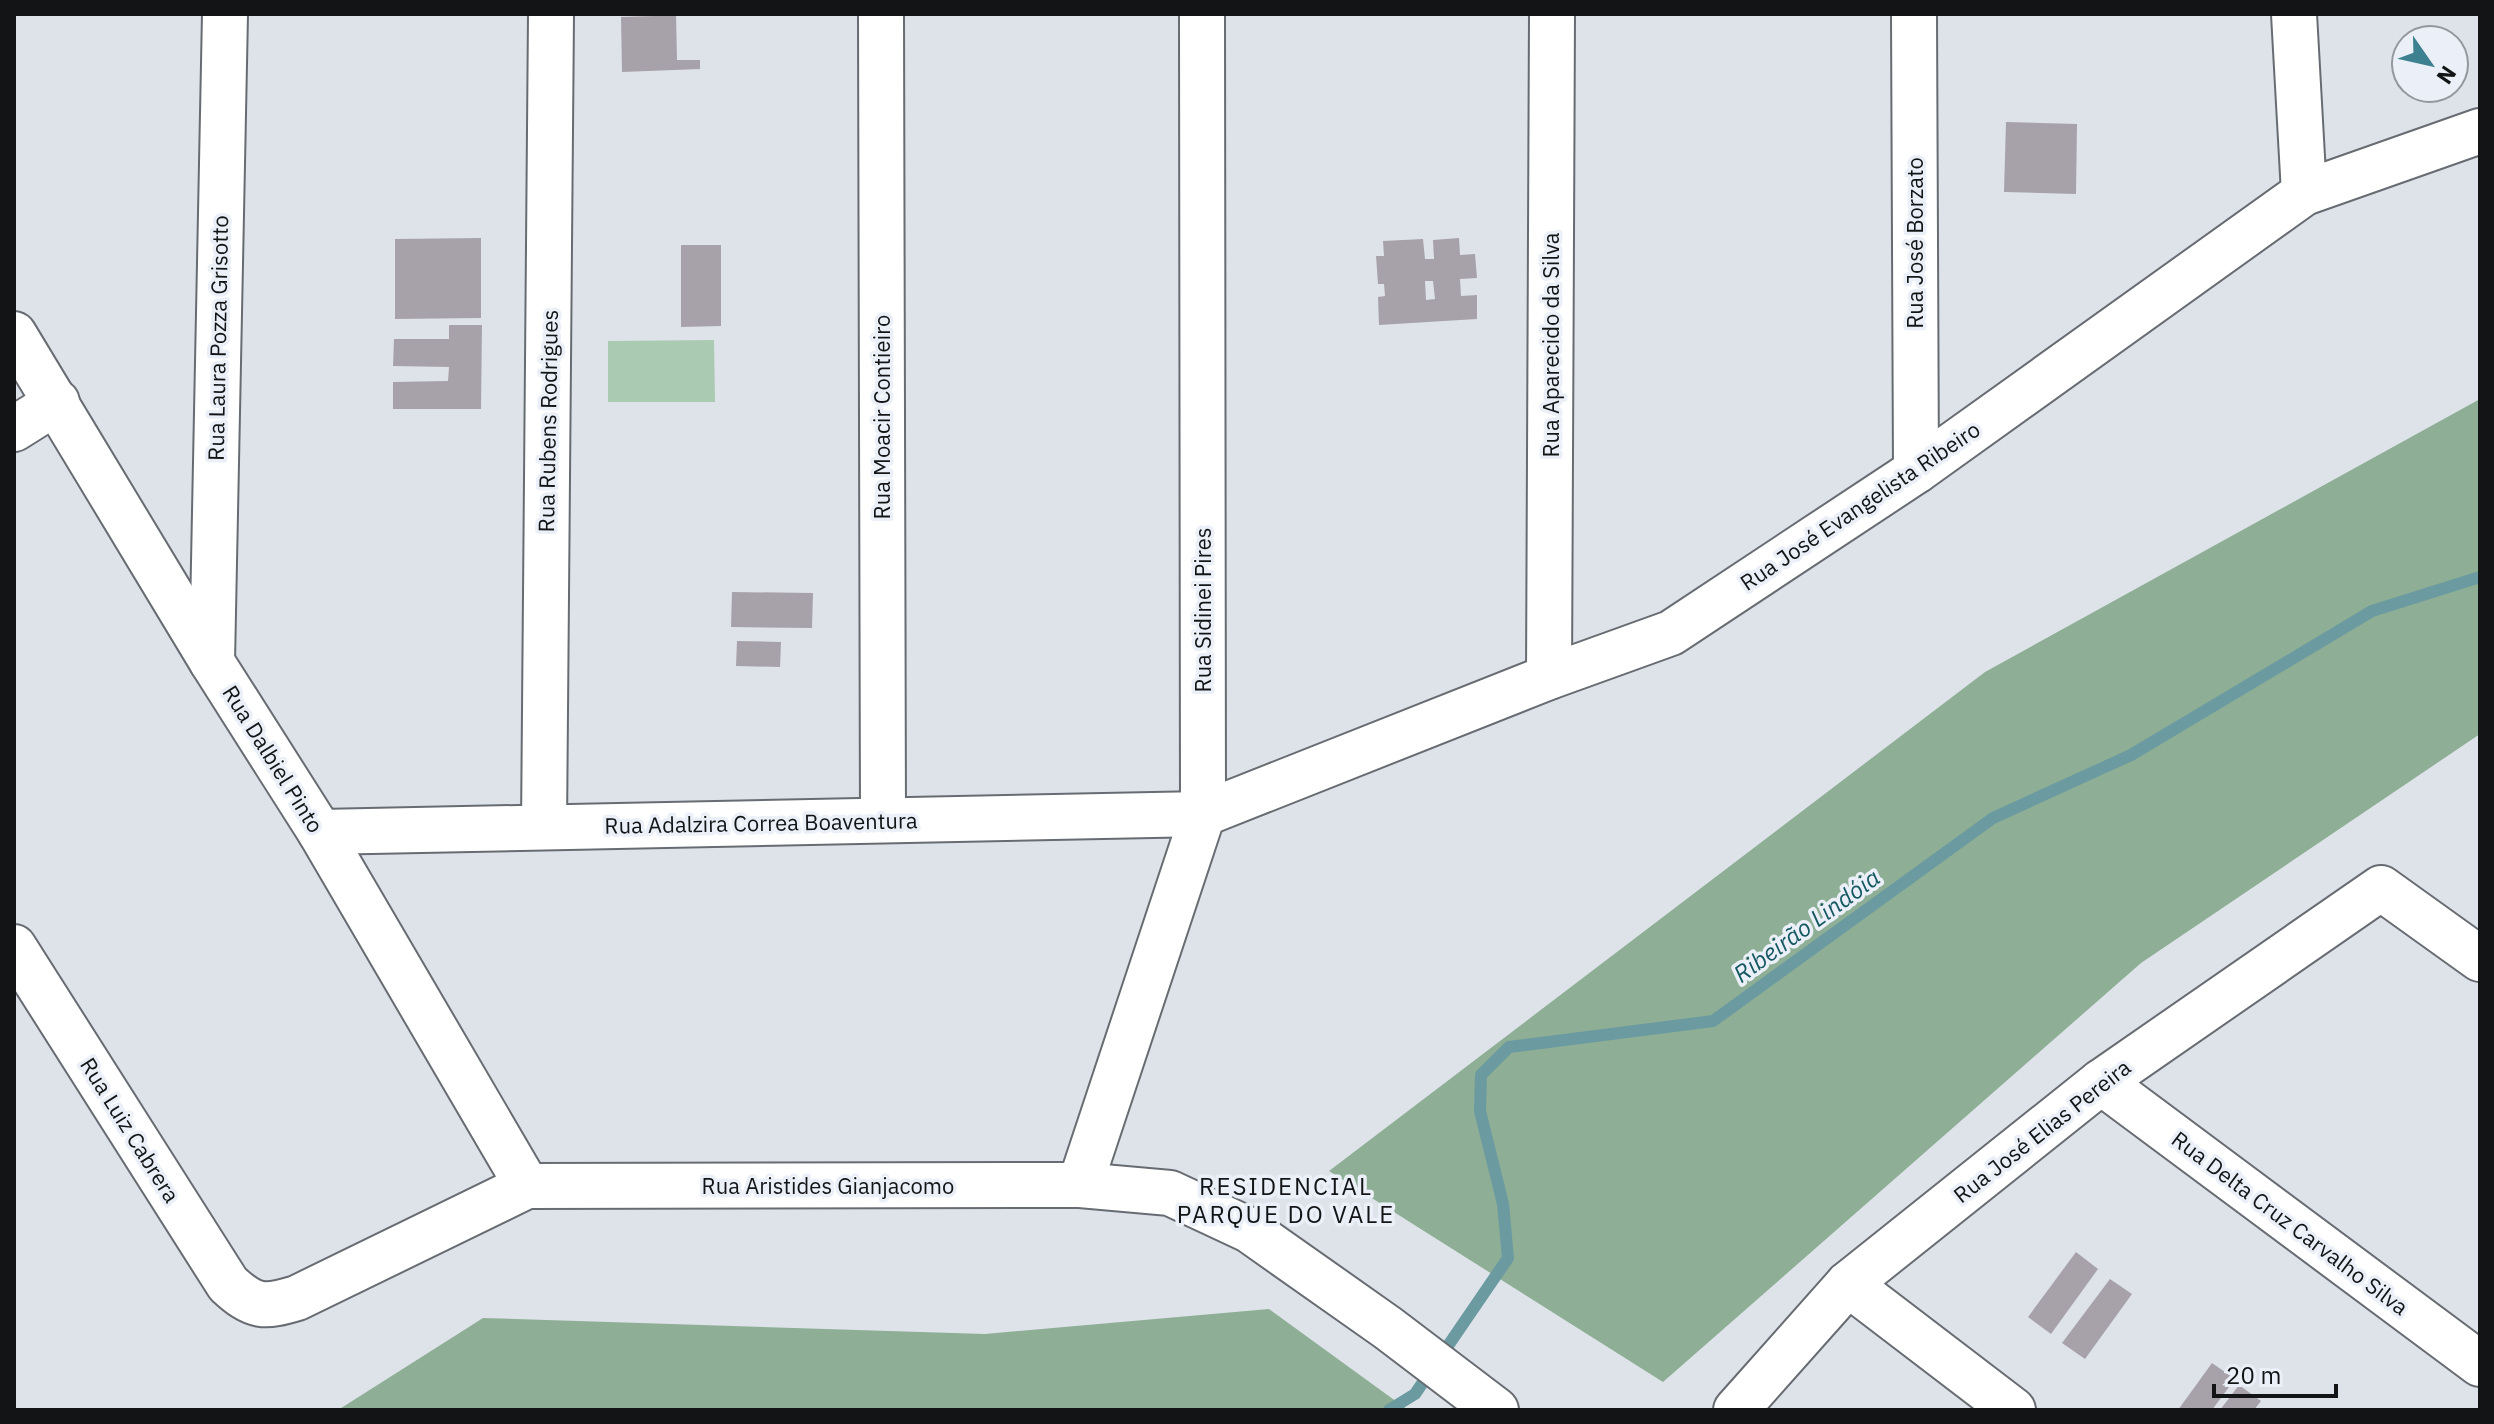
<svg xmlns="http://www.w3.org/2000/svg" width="2494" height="1424" viewBox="0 0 2494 1424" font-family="'IBM Plex Sans',sans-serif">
<rect width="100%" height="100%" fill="#dee3ea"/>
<path fill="#aacab1" d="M714,340L715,402H608V341Z"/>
<g fill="#8eaf95">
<path d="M2480,399V734L2141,963L1663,1382L1329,1171L1985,672Z"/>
<path d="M1269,1309L1408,1410H338L483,1318L985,1334Z"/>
</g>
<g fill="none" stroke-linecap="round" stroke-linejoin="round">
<path stroke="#6b9aa1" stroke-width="12" d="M1389,1410L1415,1394L1508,1258L1503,1204L1480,1111L1481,1075L1509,1047L1713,1021L1993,818L2131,755L2372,611L2480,577"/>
</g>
<g fill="#a7a2a9" fill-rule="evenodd">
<path d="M653,14H676L677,60H700V69L622,72L621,17L653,16Z"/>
<path d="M2006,122L2077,124L2076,194L2004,192Z"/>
<path d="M481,238V318L395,319V239Z"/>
<path d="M1459,238L1460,255L1475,254L1477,278L1460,279L1461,296L1477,295V319L1379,325L1378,297L1385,296L1384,284H1378L1376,256H1384L1383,241L1423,239L1425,259H1434L1433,240ZM1425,281H1433L1435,299L1426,300Z"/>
<path d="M681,245H721V326L681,327Z"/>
<path d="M449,325H482L481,409H393V382L448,381L449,367L393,366L394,339H449Z"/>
<path d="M732,592L813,593L812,628L731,627Z"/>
<path d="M737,641L781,642L780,667L736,666Z"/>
<path d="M2076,1252L2098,1269L2051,1334L2028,1317Z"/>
<path d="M2110,1279L2132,1294L2085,1359L2062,1343Z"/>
<path d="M2212,1363L2235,1379L2212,1410H2178Z"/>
<path d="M2239,1385L2261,1401L2254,1410H2220Z"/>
</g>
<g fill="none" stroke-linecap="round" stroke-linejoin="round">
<defs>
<g id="minor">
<path d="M881,14L883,820"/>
<path d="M1914,14L1916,471"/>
<path d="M2294,14L2304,193"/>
<path d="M14,334L212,662L320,832L527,1186"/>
<path d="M14,429L57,402"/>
<path d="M212,662L225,14"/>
<path d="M1549,677L1552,14"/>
<path d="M544,827L551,14"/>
<path d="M320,832L1203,814L1549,677L1671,633L1916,471L2304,193L2480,131"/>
<path d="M14,947L228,1284C254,1308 264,1308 297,1298L527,1186L1080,1185L1170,1193L1249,1230L1388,1328L1496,1410"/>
<path d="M2101,1082L2480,1364"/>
<path d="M1080,1185L1203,814L1202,14"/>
<path d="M1848,1284L2013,1410"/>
<path d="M1736,1410L1848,1284L2101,1082L2381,888L2480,959"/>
</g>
</defs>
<use href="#minor" stroke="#676c72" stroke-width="48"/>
<use href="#minor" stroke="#fff" stroke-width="44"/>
</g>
<g text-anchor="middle" stroke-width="7" stroke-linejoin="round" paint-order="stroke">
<g font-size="22" fill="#121416" stroke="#ebf0f8">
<text transform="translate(1915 243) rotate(-90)" y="8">Rua José Borzato</text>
<text transform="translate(218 338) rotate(-89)" y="8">Rua Laura Pozza Grisotto</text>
<text transform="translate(1551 345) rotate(-90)" y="8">Rua Aparecido da Silva</text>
<text transform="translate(882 417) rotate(-90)" y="8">Rua Moacir Contieiro</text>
<text transform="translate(548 421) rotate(-89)" y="8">Rua Rubens Rodrigues</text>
<text transform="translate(1860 506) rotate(-34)" y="8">Rua José Evangelista Ribeiro</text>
<text transform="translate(1203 610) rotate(-90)" y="8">Rua Sidinei Pires</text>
<text transform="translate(273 759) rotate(58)" y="8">Rua Dalbiel Pinto</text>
<text transform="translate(761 823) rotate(-1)" y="8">Rua Adalzira Correa Boaventura</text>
<text transform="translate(130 1130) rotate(58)" y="8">Rua Luiz Cabrera</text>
<text transform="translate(2042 1131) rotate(-38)" y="8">Rua José Elias Pereira</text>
<text x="828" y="1194">Rua Aristides Gianjacomo</text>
<text transform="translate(2290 1223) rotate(37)" y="8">Rua Delta Cruz Carvalho Silva</text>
</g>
<g font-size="24" font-style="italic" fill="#165861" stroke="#ebf0f8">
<text transform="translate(1807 926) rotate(-36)" y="8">Ribeirão Lindóia</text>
</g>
<g font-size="24" letter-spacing="2" fill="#121416" stroke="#ebf0f8">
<text x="1286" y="1195">RESIDENCIAL<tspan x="1286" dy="28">PARQUE DO VALE</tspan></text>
</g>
</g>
<rect width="2494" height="1424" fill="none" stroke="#121416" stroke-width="32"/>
<g transform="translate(2430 64) rotate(124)"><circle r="38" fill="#ebf0f8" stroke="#94989e" stroke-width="2"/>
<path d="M0-6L14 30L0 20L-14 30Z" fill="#3d8090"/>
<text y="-12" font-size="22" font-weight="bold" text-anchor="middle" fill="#121416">N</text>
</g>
<path d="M2214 1384v12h122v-12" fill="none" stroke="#121416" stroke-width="4"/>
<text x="2226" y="1384" font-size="24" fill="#121416" stroke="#ebf0f8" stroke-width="6" paint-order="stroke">20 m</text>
</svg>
